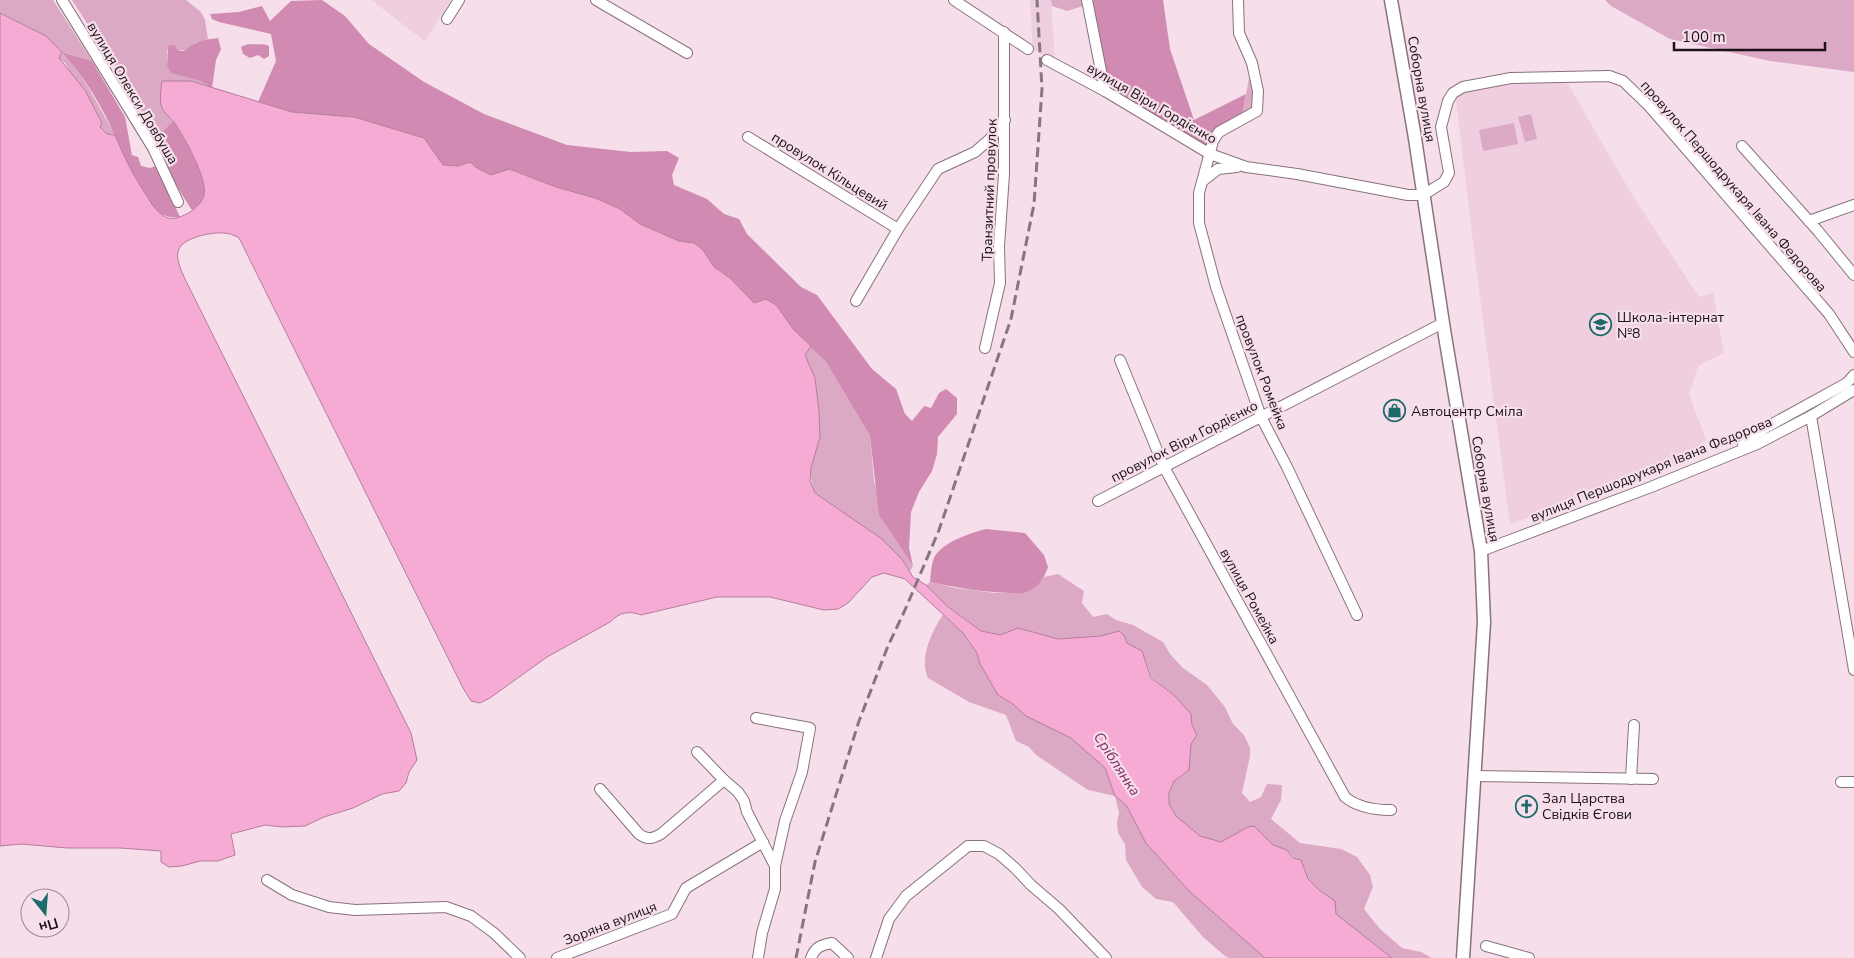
<svg xmlns="http://www.w3.org/2000/svg" width="1854" height="958" viewBox="0 0 1854 958" font-family="'Nunito Sans',sans-serif">
<rect width="100%" height="100%" fill="#f7deeb"/>
<g fill="#eecedf">
<path d="M371,0H451L425,41Z"/>
<path d="M1030,0H1051L1055,63L1033,49Z"/>
<path d="M1559,80L1568,84L1631,193L1699,297L1713,293L1724,353L1698,366L1689,394L1706,440L1701,443L1689,461L1510,524L1476,267L1456,100L1461,91L1512,82Z"/>
</g>
<g fill="#dba9c4">
<path d="M0,0H53L92,61L63,52C85,77 99,107 115,135L107,134L100,127L65,63L59,58L46,36L0,13Z"/>
<path d="M72,0H186L201,12L205,20L208,39L195,43L186,50H167V66L172,73L200,81L212,88L191,81L162,109L173,121L159,137L158,148L150,138L116,68Z"/>
<path d="M1051,0H1082L1083,6L1067,11L1052,6Z"/>
<path d="M1605,0H1854V72L1770,61L1670,39L1611,6Z"/>
<path d="M1252,63L1257,111L1241,120Z"/>
<path d="M1531,114L1537,139L1525,142L1518,117Z"/>
<path d="M1514,123L1518,144L1483,151L1479,130Z"/>
<path d="M811,346L826,362L870,436L874,481L887,527L913,566L910,571C888,534 846,520 815,493C809,477 810,470 815,455L805,355Z"/>
<path d="M1058,574L1084,591L1082,603L1093,617L1107,614L1116,620L1133,625L1163,642L1170,654L1183,668L1207,685L1225,707L1233,724L1244,735L1250,748V756L1242,793L1250,802L1261,797L1267,784L1282,785L1281,800L1271,819L1300,843L1341,849L1357,857L1370,875L1373,887L1364,909L1380,929L1402,948L1421,952L1432,958H1392L1336,914V908L1331,898L1319,890L1308,879L1305,869L1287,850L1273,845L1254,826L1248,827L1221,842L1200,836L1176,816L1169,804V793L1174,781L1189,770L1191,714L1174,695L1152,678L1142,652L1127,643L1124,635L1119,631L1101,636L1058,639L1018,628L1000,635L981,631L947,606L926,585L930,582L955,588L995,593H1019L1033,588L1044,577Z"/>
<path d="M943,615L963,633L977,653L980,664L998,695L1013,704L1026,716L1071,738L1105,768L1115,796L1126,805L1146,843L1188,890L1265,958H1229L1225,956L1203,937L1173,902L1156,899L1142,887L1126,860L1125,844L1118,833L1117,822L1119,813L1115,796L1088,790L1036,755L1029,747L1016,741L1006,715L969,702L928,678C919,659 931,632 943,615Z"/>
</g>
<g fill="#d18ab2">
<path d="M322,0L345,16L369,44L424,82L484,114L567,145L631,152L667,151L679,158L672,175L674,185L707,199L724,214L739,219L747,234L801,287L817,295L872,369L896,389L905,414L912,421L924,406L931,408L939,393L946,389L957,398V414L938,437L937,454L932,471L919,492L911,512L909,548L913,566L879,515L870,436L826,362L794,330L776,305L766,299L754,303L730,278L714,267L703,250L694,243L679,241L640,224L620,209L595,198L556,187L510,169L491,175L477,168L470,162L458,166L443,165L424,138L354,117L292,112L258,102L276,61L271,34L219,22L212,19L210,14L239,12L262,6L270,21L291,1Z"/>
<path d="M1087,0H1163L1170,49L1194,120L1246,94L1241,120L1219,132L1211,151L1105,91Z"/>
<path d="M218,38L221,49L216,60L212,88L200,81L171,73L167,66L168,46L175,45L176,49C185,54 186,48 194,44C200,40 210,39 218,38Z"/>
<path d="M248,44C255,45 262,43 269,46V56L264,59L258,55L250,58L243,54L241,47Z"/>
<path d="M62,52L92,61L125,117L132,155L138,157L141,166L150,168L156,166L180,217C169,218 161,216 153,207C136,187 126,160 115,136C102,106 84,76 62,52Z"/>
<path d="M173,121C183,136 209,177 204,196C203,203 197,206 192,210C183,197 156,153 159,139C160,133 169,126 173,121Z"/>
<path d="M986,529L1025,533L1044,555L1048,567C1045,577 1037,589 1026,592C1021,594 1016,593 1011,593C983,592 957,588 930,582C931,574 931,565 934,558C942,542 971,533 986,529Z"/>
</g>
<path fill="#f5abd4" stroke="#b37d9b" d="M0,13L46,36L62,52L59,58L85,90L102,123L100,127L107,134L115,135C124,157 134,177 147,196C151,204 159,215 168,218C180,221 202,207 204,195C208,180 184,136 174,122C171,118 164,113 162,108C159,99 161,89 162,81H191L292,112L354,117L424,138L443,165L458,166L470,162L477,168L491,175L509,169L556,187L595,198L620,209L640,224L679,241L694,243L703,250L714,267L730,278L754,303L766,299L776,305L794,330L811,346L805,355L815,378L819,411L820,437L811,468L810,481L815,493L882,539L902,559L913,577L926,585L947,606L981,631L1000,635L1018,628L1058,639L1101,636L1119,631L1124,635L1127,643L1142,651L1151,678L1174,695L1191,714L1192,725L1197,735L1191,744L1189,770L1174,781L1169,793V804L1176,816L1200,836L1221,842L1248,827L1254,826L1273,845L1287,850L1293,858L1301,860L1308,879L1319,890L1335,901L1336,914L1392,958H1265L1188,890L1146,843L1126,805L1115,796L1105,768L1071,738L1026,716L1013,704L998,695L980,664L977,653L963,633L905,579L884,573L872,577L848,603L838,609L824,610L770,597H717L641,615C628,610 619,613 610,622L547,657L490,698L480,703L471,701L463,688L239,238C234,235 229,233 223,233C211,232 180,238 178,252C176,260 182,272 185,279L411,733L417,760L409,772L406,783L399,791L382,794L353,808L324,817L305,826L282,827L265,825L231,834L235,855L218,861H200L182,866L169,867L161,862V851L120,848H67L21,844L0,846Z"/>
<g fill="none" stroke-linecap="round" stroke-linejoin="round">
<defs>
<g id="minor">
<path d="M62,0L153,148L178,202"/>
<path d="M596,0L687,53"/>
<path d="M954,0L1028,49"/>
<path d="M1087,0L1105,91"/>
<path d="M1238,0L1239,33L1252,63L1258,91L1257,111L1219,132L1213,141L1199,193V223L1216,287L1261,417L1287,467L1357,615"/>
<path d="M447,19L459,0"/>
<path d="M1047,60L1105,91L1210,154L1246,167L1297,174L1408,195H1423L1444,182L1449,173L1441,127L1448,101L1453,93L1463,87L1511,78L1609,76L1623,81L1649,106L1829,314L1854,352"/>
<path d="M748,137L898,229"/>
<path d="M1742,146L1818,231L1854,275"/>
<path d="M1204,180L1218,169L1237,167"/>
<path d="M1809,221L1854,205"/>
<path d="M856,301L898,229L938,169L975,152L991,138L1005,120"/>
<path d="M985,348L1000,283L999,246L1004,174V32"/>
<path d="M1120,360L1164,467L1345,797C1357,807 1376,810 1391,810"/>
<path d="M1811,416L1854,670"/>
<path d="M1743,445L1765,428L1847,383L1854,375"/>
<path d="M1098,501L1443,323"/>
<path d="M1481,551L1651,487L1757,444L1811,416L1854,390"/>
<path d="M756,718L810,728L802,772L785,821L775,866V889L762,933L758,958"/>
<path d="M697,752L724,780"/>
<path d="M1475,776L1653,779"/>
<path d="M1631,779L1634,725"/>
<path d="M1841,782H1854"/>
<path d="M600,789L639,834C647,840 652,839 661,834L724,780L738,792L744,801L747,812L775,866"/>
<path d="M267,880L292,895L329,907L355,910L446,907L471,916L494,933L520,958"/>
<path d="M1486,946L1529,958"/>
<path d="M557,958L672,914L686,888L763,842"/>
<path d="M811,958C815,947 821,945 832,943L848,958"/>
<path d="M876,958L889,919L906,896L968,846H984L999,854L1015,868L1031,885L1059,909L1106,958"/>
</g>
<path id="major" d="M1391,0L1414,132L1444,330L1481,551L1484,622L1463,958"/>
</defs>
<use href="#minor" stroke="#87727d" stroke-width="12"/>
<use href="#major" stroke="#87727d" stroke-width="15"/>
<use href="#minor" stroke="#fff" stroke-width="10"/>
<use href="#major" stroke="#fff" stroke-width="12"/>
<path stroke="#86767f" stroke-width="3" stroke-dasharray="10 5" stroke-linecap="butt" d="M796,958L815,862L859,721L888,646L905,610L939,530L1011,319L1034,204L1042,89L1037,0"/>
</g>
<defs>
<symbol id="school-ring" viewBox="-11 -11 22 22"><circle r="9.5" fill="#f7deeb" stroke="#1d6a6a" stroke-width="1.5"/><path d="M0-5L7-2L0 1L-7-2ZM-4 1L0 2.5L4 1V4Q0 6-4 4Z" fill="#1d6a6a"/></symbol>
<symbol id="shop-ring" viewBox="-11 -11 22 22"><circle r="9.5" fill="#f7deeb" stroke="#1d6a6a" stroke-width="1.5"/><path d="M-5-2.5h2.3a2.7 3.5 0 0 1 5.4 0H5L5.5 6h-11ZM-1.5-2.5h3a1.5 2.3 0 0 0-3 0Z" fill="#1d6a6a"/></symbol>
<symbol id="church-ring" viewBox="-11 -11 22 22"><circle r="9.5" fill="#f7deeb" stroke="#1d6a6a" stroke-width="1.5"/><path d="M-1.2-6h2.4v3.5h3.3v2.4h-3.3V6h-2.4V-.1h-3.3v-2.4h3.3Z" fill="#1d6a6a"/></symbol>
</defs>
<g fill-rule="evenodd">
<use href="#school-ring" x="1588" y="312" width="25" height="25"/>
<use href="#shop-ring" x="1382" y="398" width="25" height="25"/>
<use href="#church-ring" x="1514" y="794" width="25" height="25"/>
</g>
<g text-anchor="middle" stroke-width="4.5" stroke-linejoin="round" paint-order="stroke">
<g font-size="14" fill="#1a1217" stroke="#f7deeb">
<text transform="translate(1422 89) rotate(80)" y="5">Соборна вулиця</text>
<text transform="translate(133 93) rotate(59)" y="5">вулиця Олекси Довбуша</text>
<text transform="translate(1152 103) rotate(30)" y="5">вулиця Віри Гордієнко</text>
<text transform="translate(830 171) rotate(32)" y="5">провулок Кільцевий</text>
<text transform="translate(1734 186) rotate(49)" y="5">провулок Першодрукаря Івана Федорова</text>
<text transform="translate(989 190) rotate(-88)" y="5">Транзитний провулок</text>
<text transform="translate(1262 372) rotate(69)" y="5">провулок Ромейка</text>
<text transform="translate(1184 441) rotate(-27)" y="5">провулок Віри Гордієнко</text>
<text transform="translate(1651 469) rotate(-22)" y="5">вулиця Першодрукаря Івана Федорова</text>
<text transform="translate(1486 489) rotate(80)" y="5">Соборна вулиця</text>
<text transform="translate(1250 596) rotate(61)" y="5">вулиця Ромейка</text>
<text transform="translate(610 923) rotate(-21)" y="5">Зоряна вулиця</text>
</g>
<g font-size="14" fill="#1a1217" stroke="#f7deeb" text-anchor="start">
<text x="1617" y="322">Школа-інтернат<tspan x="1617" dy="16">№8</tspan></text>
<text x="1411" y="416">Автоцентр Сміла</text>
<text x="1542" y="803">Зал Царства<tspan x="1542" dy="16">Свідків Єгови</tspan></text>
</g>
<g font-size="15" font-style="italic" fill="#822e63" stroke="#f7deeb">
<text transform="translate(1117 764) rotate(57)" y="5">Сріблянка</text>
</g>
</g>
<g transform="translate(45 913) rotate(163)"><circle r="24" fill="#f7deeb" stroke="#9f8c96"/>
<path d="M0-4L9 19L0 12L-9 19Z" fill="#1d6a6a"/>
<text y="-8" font-size="14" font-weight="bold" text-anchor="middle" fill="#1a1217">Пн</text>
</g>
<path d="M1674 42v8h151v-8" fill="none" stroke="#1a1217" stroke-width="2.5"/>
<text x="1682" y="42" font-size="15" fill="#1a1217" stroke="#f7deeb" stroke-width="4" paint-order="stroke">100 m</text>
</svg>
